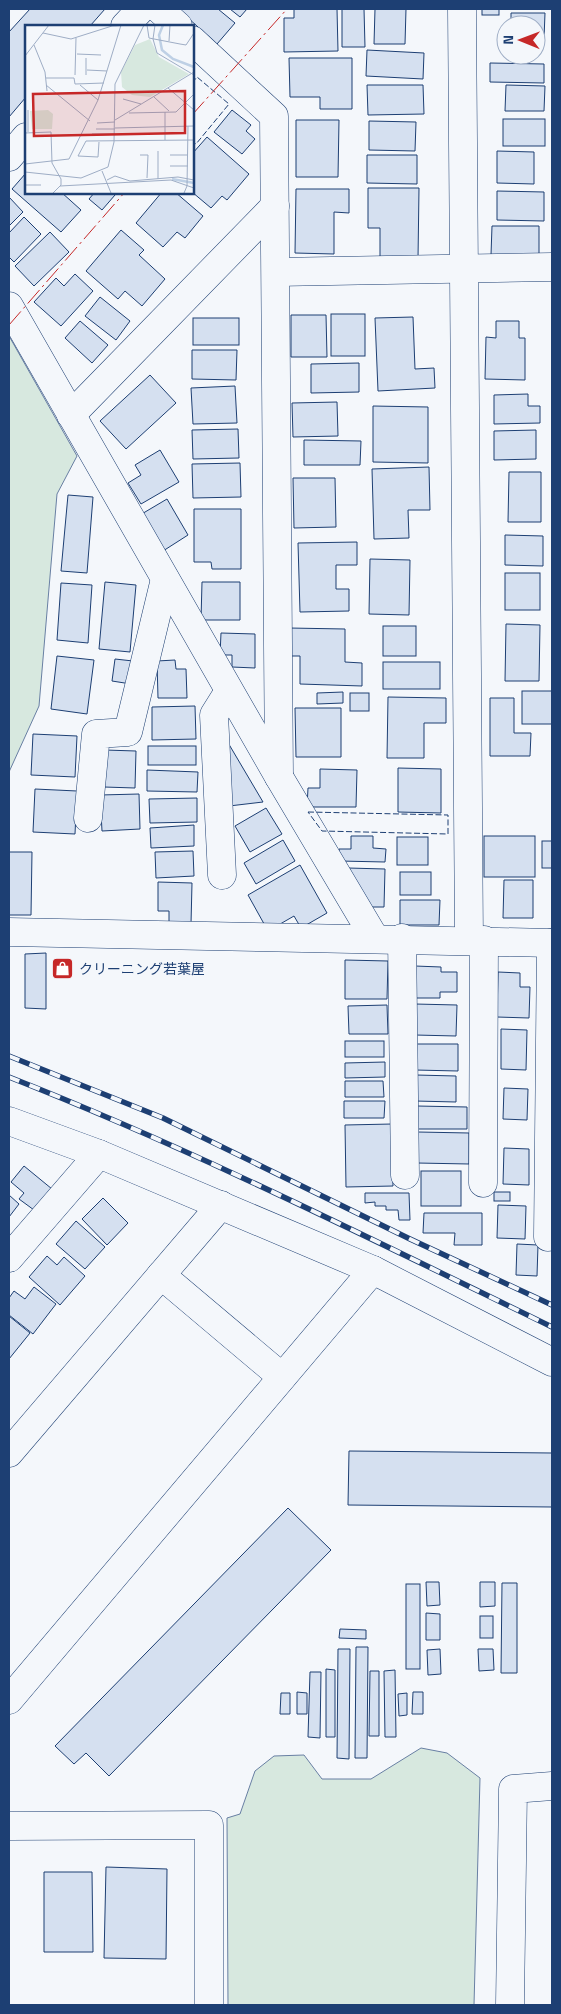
<svg xmlns="http://www.w3.org/2000/svg" width="561" height="2014" viewBox="0 0 561 2014" font-family="'Titillium Web','Noto Sans JP',sans-serif">
<rect width="100%" height="100%" fill="#f4f7fb"/>
<g fill="#d7e8df" stroke="#687fa3">
<path d="M9,336L77,456L57,494L39,706L9,772Z"/>
<path d="M421,1748L447,1753L480,1778L474,2005H228L227,1818L240,1814L255,1771L274,1756L304,1755L322,1779H371Z"/>
</g>
<g fill="#d5e0f0" stroke="#1d3f73">
<path d="M30,9H105L90,26H26V97L9,117V32Z"/>
<path d="M178,9H218L235,23L217,44Z"/>
<path d="M230,9H247L240,17Z"/>
<path d="M294,9H337L338,51L284,52V18H294Z"/>
<path d="M342,9H364L365,47H342Z"/>
<path d="M375,9H406L405,44H374Z"/>
<rect x="482" y="9" width="17" height="6"/>
<path d="M511,13H545L544,39H536V25H511Z"/>
<path d="M367,50L424,53L423,79L366,76Z"/>
<path d="M289,58H352V109H320V97H290Z"/>
<path d="M490,63L544,64V83L490,82Z"/>
<path d="M367,85H423L424,114L368,115Z"/>
<path d="M506,85L545,86L544,111H505Z"/>
<path d="M232,110L251,125L246,131L255,139L242,154L214,132Z"/>
<rect x="503" y="119" width="42" height="27"/>
<path d="M296,120H339L338,177H296Z"/>
<path d="M369,121L416,122L415,151L369,150Z"/>
<path d="M207,137L249,174L227,200L222,196L211,208L192,192V154Z"/>
<path d="M497,151L534,152V184L497,183Z"/>
<path d="M367,155H417V184L367,183Z"/>
<path d="M26,173V192H61L81,210L61,232L12,189Z"/>
<path d="M368,188H419L418,260H380V228H368Z"/>
<path d="M296,189H349V213L334,212V254L295,253Z"/>
<path d="M497,191L544,192V221L497,220Z"/>
<path d="M95,192H112L115,195L102,210L89,199Z"/>
<path d="M162,192H175L203,216L185,238L177,232L163,247L136,223Z"/>
<path d="M9,197L23,212L9,226Z"/>
<path d="M24,217L41,234L14,262L9,257V233Z"/>
<path d="M492,226H539V255H491Z"/>
<path d="M121,230L144,250L139,255L165,279L142,306L125,291L118,299L86,271Z"/>
<path d="M50,232L69,252L34,286L15,266Z"/>
<path d="M75,274L93,291L61,326L34,302L56,278L64,286Z"/>
<path d="M100,297L130,321L116,340L85,316Z"/>
<rect x="331" y="314" width="34" height="42"/>
<path d="M291,315H326L327,357H291Z"/>
<path d="M413,317L415,369L434,368L435,388L378,391L375,318Z"/>
<rect x="193" y="318" width="46" height="27"/>
<path d="M80,321L108,345L92,363L65,338Z"/>
<path d="M496,321H519V338H525V380L485,379L486,337L496,338Z"/>
<path d="M192,350H237L236,380L192,379Z"/>
<path d="M359,363V392L311,393V364Z"/>
<path d="M150,375L176,403L126,449L100,421Z"/>
<path d="M235,386L237,423L193,424L191,388Z"/>
<path d="M528,394V406H540V423L494,424V395Z"/>
<path d="M337,402L338,436L293,437L292,403Z"/>
<path d="M373,406L428,407V463L373,462Z"/>
<path d="M238,429L239,458L193,459L192,430Z"/>
<path d="M536,430V459L494,460V431Z"/>
<path d="M304,440L361,441L360,465H304Z"/>
<path d="M160,450L179,482L141,504L128,483L141,475L135,465Z"/>
<path d="M240,463L241,497L193,498L192,464Z"/>
<path d="M429,467L430,510H408L409,538L374,539L372,469Z"/>
<path d="M509,472H541V522H508Z"/>
<path d="M293,478H335L336,527L294,528Z"/>
<path d="M68,495L93,497L87,573L61,571Z"/>
<path d="M167,499L188,535L163,551L140,515Z"/>
<path d="M194,509H241V569H212L211,562H194Z"/>
<path d="M505,535L543,536V566L505,565Z"/>
<path d="M357,542V565H336V589H349V611L300,612L298,543Z"/>
<path d="M370,559L410,560L409,615L369,614Z"/>
<rect x="505" y="573" width="35" height="37"/>
<path d="M105,582L136,585L130,652L99,649Z"/>
<path d="M202,582H240V620H201Z"/>
<path d="M61,583L92,585L88,643L57,640Z"/>
<path d="M506,624L540,625L539,681H505Z"/>
<rect x="383" y="626" width="33" height="30"/>
<path d="M289,628L345,629V662L362,663V686L300,684V656H288Z"/>
<path d="M221,633L255,634V668L232,667V655H220Z"/>
<path d="M57,656L94,660L87,714L51,709Z"/>
<path d="M115,659L133,661L131,684L112,681Z"/>
<path d="M175,660L176,669H186L187,698H158L157,661Z"/>
<rect x="383" y="662" width="57" height="27"/>
<rect x="522" y="691" width="30" height="33"/>
<path d="M343,692V703L317,704V693Z"/>
<rect x="350" y="693" width="19" height="18"/>
<path d="M388,697L446,698V723H424V758H387Z"/>
<path d="M490,698H514V733H531L530,756H490Z"/>
<path d="M195,706L196,739L152,740V707Z"/>
<path d="M295,708H341V757H296Z"/>
<path d="M33,734L77,736L75,777L31,775Z"/>
<path d="M227,741L263,802L229,806Z"/>
<rect x="148" y="746" width="48" height="19"/>
<path d="M105,750L136,751L135,788L104,787Z"/>
<path d="M398,768L441,769V813L398,812Z"/>
<path d="M320,769L357,770L356,807H307L308,788H320Z"/>
<path d="M147,770L198,772L197,792L147,791Z"/>
<path d="M35,789L77,791L75,834L33,832Z"/>
<path d="M139,794L140,829L102,831L100,795Z"/>
<path d="M197,798V822L150,823L149,799Z"/>
<path d="M266,808L282,834L250,852L235,826Z"/>
<path d="M194,825V846L151,848L150,828Z"/>
<path d="M351,836H373V848L386,849L385,862L339,861V849H351Z"/>
<rect x="484" y="836" width="51" height="41"/>
<rect x="397" y="837" width="31" height="28"/>
<path d="M283,840L295,861L256,884L244,863Z"/>
<rect x="542" y="841" width="10" height="27"/>
<path d="M193,851L194,876L156,878L155,852Z"/>
<path d="M9,852H32L31,915H9Z"/>
<path d="M300,865L327,913L301,928L294,916L268,931L248,895Z"/>
<path d="M348,868L385,869L384,907H363Z"/>
<rect x="400" y="872" width="31" height="23"/>
<path d="M504,880H533V918H503Z"/>
<path d="M158,882L192,883L191,924L169,923V911H158Z"/>
<path d="M400,900H440L439,925H400Z"/>
<path d="M46,953V1009L25,1008V954Z"/>
<path d="M345,960L388,961L387,999H345Z"/>
<path d="M415,966L441,967V972H457V992H440V998H414Z"/>
<path d="M498,972L520,973V987H530L529,1018L497,1017Z"/>
<path d="M415,1004L457,1005L456,1036L415,1035Z"/>
<path d="M387,1005L388,1034H349L348,1006Z"/>
<path d="M501,1029L527,1030L526,1070L501,1069Z"/>
<rect x="345" y="1041" width="39" height="16"/>
<path d="M416,1044H458V1071L415,1070Z"/>
<path d="M385,1062V1077L345,1078V1063Z"/>
<path d="M416,1075L456,1076V1102L415,1101Z"/>
<path d="M345,1081H383L384,1097H345Z"/>
<path d="M504,1088L528,1089L527,1120L503,1119Z"/>
<path d="M344,1101H385L384,1118H344Z"/>
<path d="M417,1106L467,1107V1129H417Z"/>
<path d="M392,1124L393,1186L346,1187L345,1125Z"/>
<path d="M418,1132L469,1133V1164L417,1163Z"/>
<path d="M504,1148L529,1149V1185L503,1184Z"/>
<path d="M24,1166L52,1189L34,1210L19,1199L24,1193L11,1182Z"/>
<rect x="421" y="1171" width="40" height="35"/>
<rect x="494" y="1192" width="16" height="9"/>
<path d="M365,1193H409L410,1220H399L398,1210H386V1206H375V1202L365,1203Z"/>
<path d="M9,1195L19,1204L9,1217Z"/>
<path d="M103,1198L128,1223L107,1245L82,1219Z"/>
<path d="M498,1205L526,1206L525,1239L497,1238Z"/>
<path d="M424,1213H482V1245H454L455,1233H423Z"/>
<path d="M76,1221L105,1247L85,1269L56,1244Z"/>
<path d="M517,1244L538,1245L537,1276L516,1275Z"/>
<path d="M47,1256L57,1265L64,1257L85,1276L60,1305L29,1277Z"/>
<path d="M34,1287L56,1304L33,1334L9,1315V1298L14,1291L25,1299Z"/>
<path d="M9,1316L30,1333L9,1359Z"/>
<path d="M349,1451L552,1453V1507L348,1505Z"/>
<path d="M288,1508L331,1550L109,1776L86,1753L74,1764L55,1746Z"/>
<path d="M426,1582H439L440,1605L427,1606Z"/>
<path d="M480,1582H495V1606L480,1607Z"/>
<path d="M502,1583H517V1673H501Z"/>
<rect x="406" y="1584" width="14" height="85"/>
<path d="M426,1613L440,1614V1640H426Z"/>
<rect x="480" y="1616" width="13" height="22"/>
<path d="M340,1629L366,1630V1639L339,1638Z"/>
<path d="M356,1647H368L367,1758H355Z"/>
<path d="M338,1649H350L349,1759L337,1758Z"/>
<path d="M440,1649L441,1674L428,1675L427,1650Z"/>
<path d="M478,1649H493L494,1670L479,1671Z"/>
<path d="M326,1669L335,1670V1737H326Z"/>
<path d="M395,1670L396,1737H385L384,1671Z"/>
<path d="M370,1671H379V1736H369Z"/>
<path d="M310,1672H321L320,1738L308,1737Z"/>
<path d="M297,1692L307,1693V1714H297Z"/>
<path d="M413,1692H423V1714H412Z"/>
<path d="M281,1693H290V1714H280Z"/>
<path d="M407,1693V1715L399,1716L398,1694Z"/>
<path d="M106,1867L167,1869L166,1959L104,1958Z"/>
<path d="M44,1872H92L93,1952H44Z"/>
</g>
<g fill="none" stroke-linecap="round" stroke-linejoin="round">
<defs>
<g id="minor">
<path d="M159,9L178,26"/>
<path d="M462,9L469,940"/>
<path d="M125,26L141,9"/>
<path d="M192,40L274,116L279,777"/>
<path d="M9,157L26,137"/>
<path d="M276,272L552,267"/>
<path d="M9,306L279,777L374,937"/>
<path d="M71,415L275,206"/>
<path d="M88,818L96,734L128,732L165,579"/>
<path d="M222,875L214,715L229,691"/>
<path d="M9,932L552,943"/>
<path d="M402,938L405,1175"/>
<path d="M9,1121L99,1154L373,1270L552,1362"/>
<path d="M483,1183L484,940"/>
<path d="M548,1237L551,943"/>
<path d="M9,1258L99,1154"/>
<path d="M161,1275L282,1377"/>
<path d="M9,1453L221,1205"/>
<path d="M9,1700L373,1270"/>
<path d="M9,1826L209,1825V2005"/>
<path d="M510,2005L513,1789L552,1786"/>
</g>
</defs>
<use href="#minor" stroke="#1d3f73" stroke-width="29"/>
<use href="#minor" stroke="#f4f7fb" stroke-width="28"/>
<defs>
<g id="rail">
<path d="M9,1056L163,1118L410,1239L552,1305"/>
<path d="M9,1077C195,1150 373,1240 552,1327"/>
</g>
</defs>
<use href="#rail" stroke="#1d3f73" stroke-width="5.5"/>
<use href="#rail" stroke="#f4f7fb" stroke-width="4" stroke-dasharray="11" stroke-linecap="butt"/>
<g stroke="#1d3f73" stroke-width="1" stroke-dasharray="6 2.5" stroke-linecap="butt">
<path d="M192,83L197,77L229,104L196,144L192,141"/>
<path d="M308,812L448,815V834L322,831Z"/>
</g>
<g stroke="#c62828" stroke-width="1" stroke-dasharray="18 4 2.5 4" stroke-linecap="butt">
<path d="M192,115L287,9"/>
<path d="M9,325L125,192"/>
</g>
</g>
<defs>
<symbol id="shop-square" viewBox="-11 -11 22 22"><rect x="-9" y="-9" width="18" height="18" rx="4" fill="#c62828" stroke="#f4f7fb"/><path d="M-5-2.5h2.3a2.7 3.5 0 0 1 5.4 0H5L5.5 6h-11ZM-1.5-2.5h3a1.5 2.3 0 0 0-3 0Z" fill="#fff"/></symbol>
</defs>
<g fill-rule="evenodd">
<use href="#shop-square" x="50" y="956" width="25" height="25"/>
</g>
<g text-anchor="middle" stroke-width="4" stroke-linejoin="round" paint-order="stroke">
<g font-size="14" fill="#1d3f73" stroke="#f4f7fb" text-anchor="start">
<text x="79" y="974">クリーニング若葉屋</text>
</g>
</g>
<g transform="translate(25 25)">
<rect width="169" height="169" fill="#f4f7fb"/>
<path d="M125,14L134,32L164,49L125,72L107,70L97,62L96,47L110,20ZM23,85L28,89L27,104H7L5,86Z" fill="#d7e8df"/>
<path fill="none" stroke="#bed0e5" stroke-width="2.5" d="M138,0L134,10L137,25L148,34L169,42M147,154L169,158"/>
<path fill="none" stroke="#9eadc5" stroke-width="1" d="M122,0L124,13L155,19L161,20L169,8M130,0L128,14L132,28L169,50M18,8L46,14L87,1L109,0M144,16L145,0M9,20L20,47L22,66M52,29L76,30M0,31L24,0M62,45L82,46M50,50L51,13M61,50V33M21,53H49L50,59L79,58M21,60L65,96M55,60L73,75M143,63L169,85M129,72L144,86M98,74L116,79M3,85V107M140,87V115M104,88L151,87L169,69M90,95L169,47M72,98L90,97M90,103L169,101M71,104H90M0,108L26,107L27,138L36,154V160L28,168M67,109H90M74,117L73,132L53,131L61,116L169,115M115,130H123L122,153M145,130H163M0,139L44,134L73,75L96,0M145,141H163M77,146L86,168M0,147L56,153L83,142L89,117L90,59L119,0M133,154V126M82,155L90,151L105,156L153,152L169,155M0,160H16M35,161L146,155L169,163M159,168L162,161L163,101"/>
<path fill="#c62828" fill-opacity="0.15" stroke="#c62828" stroke-width="2.5" d="M160,66V108L9,111L8,69Z"/>
<rect width="169" height="169" fill="none" stroke="#1d3f73" stroke-width="2.5"/>
</g>
<rect width="561" height="2014" fill="none" stroke="#1d3f73" stroke-width="20"/>
<g transform="translate(521 40) rotate(271)"><circle r="24" fill="#f4f7fb" stroke="#9eadc5"/>
<path d="M0-4L9 19L0 12L-9 19Z" fill="#c62828"/>
<text y="-8" font-size="14" font-weight="bold" text-anchor="middle" fill="#1d3f73">N</text>
</g>
</svg>
